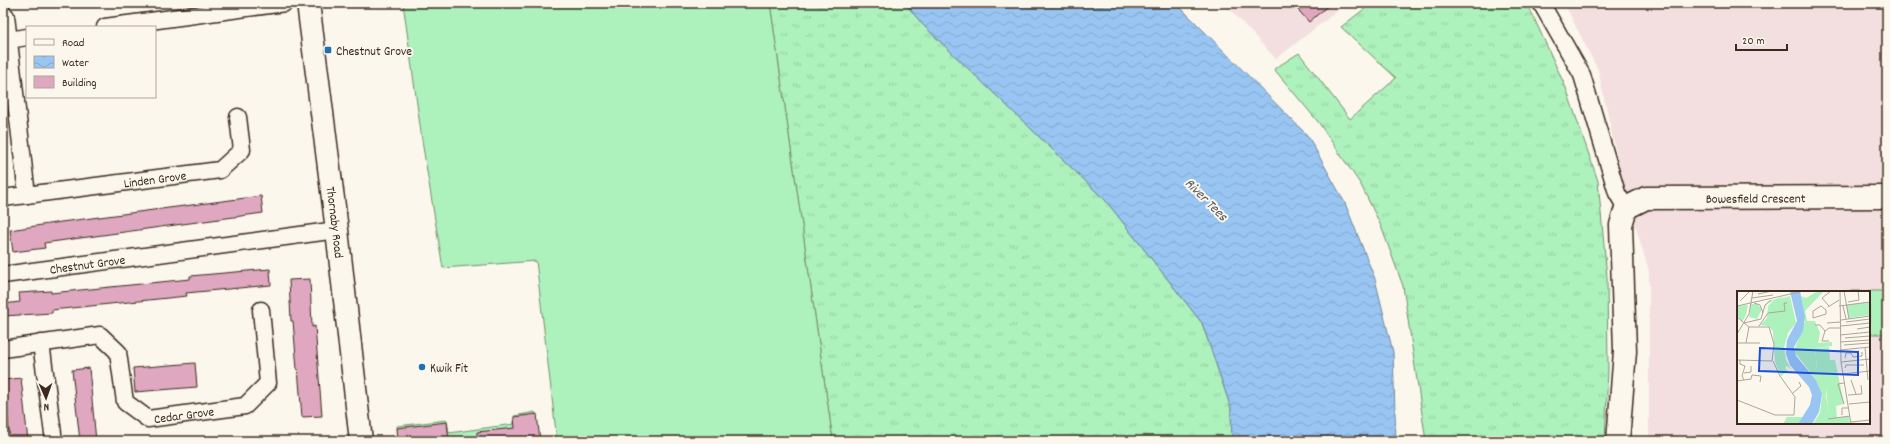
<svg xmlns="http://www.w3.org/2000/svg" width="1890" height="444" viewBox="0 0 1890 444" font-family="Dekko,sans-serif">
<defs>
<pattern id="grass-tufts" width="24" height="20" patternUnits="userSpaceOnUse"><rect width="24" height="20" fill="#adf1bc"/><path d="M3 7l-1-3M5 7V3M7 7l1-3M15 17l-1-3M17 17v-4M19 17l1-3" fill="none" stroke="#96cfa1"/></pattern>
<pattern id="water-waves" width="16" height="10" patternUnits="userSpaceOnUse"><rect width="16" height="10" fill="#98c5f2"/><path d="M0 5q4-4 8 0t8 0" fill="none" stroke="#84a9cf"/></pattern>
</defs>
<rect width="100%" height="100%" fill="#fbf7ec"/>
<filter id="ink" filterUnits="userSpaceOnUse"><feTurbulence type="fractalNoise" baseFrequency=".025" numOctaves="2"/><feDisplacementMap in="SourceGraphic" scale="8" xChannelSelector="R" yChannelSelector="G"/><feConvolveMatrix kernelMatrix="1 2 1 2 8 2 1 2 1" color-interpolation-filters="sRGB"/></filter>
<g filter="url(#ink)">
<g fill="#f3dfdf" fill-rule="evenodd">
<path d="M1224,3H1347L1276,59Z"/>
<path d="M1564,3H1887V441H1649V271L1624,188L1598,70ZM1738,292H1869V423H1738Z"/>
</g>
<g fill="url(#grass-tufts)" stroke="#748e6d">
<path d="M770,3H905L923,25L1106,201L1202,323L1231,408L1232,441H833Z"/>
<path d="M1372,3H1527L1529,7L1566,88L1598,181L1607,277L1608,369L1605,441H1426L1403,286L1381,226L1361,185L1319,123L1274,69L1299,53L1350,119L1396,78L1341,27Z"/>
</g>
<g fill="#adf1bc" stroke="#748e6d">
<path d="M403,3H770L833,441H557L536,261L443,268L423,147Z"/>
<path d="M1846,291H1887V334H1869V292Z"/>
<path d="M535,412L540,441H399L397,426L447,420L449,433L514,424V416Z"/>
</g>
<path fill="url(#water-waves)" stroke="#73879d" d="M905,3H1176L1308,136L1345,203L1375,279L1393,352L1396,441H1232L1231,408L1202,323L1106,201L923,25Z"/>
<g fill="#dfa8c0" stroke="#3b2a1e">
<path d="M1292,3H1331L1309,22Z"/>
<path d="M261,196L263,213L44,243L45,248L13,252L10,230L61,222Z"/>
<path d="M270,269L271,285L186,293L187,296L52,310V313L3,316V304L20,302L19,293L51,291V293L190,279V276Z"/>
<path d="M310,279L312,327L315,326L322,416L302,417L298,369H297L293,321H291L289,280Z"/>
<path d="M195,363L197,387L135,392L133,368Z"/>
<path d="M89,368L96,441H80L72,370Z"/>
<path d="M21,378L28,441H10L4,380Z"/>
<path d="M537,414L540,441H477V432L515,428L514,417Z"/>
<path d="M447,422L449,441H398L397,428Z"/>
</g>
<g fill="none" stroke-linecap="round" stroke-linejoin="round">
<defs>
<g id="street">
<path d="M1541,3L1582,75L1617,193L1626,208"/>
<path d="M6,16L27,195"/>
<path d="M105,27L285,3"/>
<path d="M3,41L27,37"/>
<path id="s1" d="M3,198L220,170L242,150L238,117"/>
<path id="s2" d="M3,275L337,230"/>
<path d="M41,343L54,441"/>
<path id="s3" d="M3,349L100,335L118,352L125,402L148,419L245,406L268,383L261,310"/>
</g>
<g id="secondary">
<path id="s4" d="M308,3L337,230L361,441"/>
<path id="s5" d="M1618,441L1625,351L1621,225L1626,208L1646,198L1887,197"/>
</g>
</defs>
<use href="#street" stroke="#3b2a1e" stroke-width="19"/>
<use href="#secondary" stroke="#3b2a1e" stroke-width="25"/>
<use href="#street" stroke="#fbf7ec" stroke-width="16"/>
<use href="#secondary" stroke="#fbf7ec" stroke-width="22"/>
</g>
</g>
<g fill="#1f6fb2" stroke="#fbf7ec" stroke-width="1.5">
<rect x="324" y="46" width="8" height="8" rx="2"/>
<circle cx="422" cy="367" r="4"/>
</g>
<g text-anchor="middle" stroke-width="4" stroke-linejoin="round" paint-order="stroke">
<g font-size="13" fill="#3b2a1e" stroke="#fbf7ec" text-anchor="start">
<text x="336" y="55">Chestnut Grove</text>
<text x="430" y="372">Kwik Fit</text>
</g>
<g font-size="13" fill="#3b2a1e" stroke="#fbf7ec">
<text dy="5" stroke="none"><textPath href="#s1" startOffset="153">Linden Grove</textPath></text>
<text dy="5" stroke="none"><textPath href="#s5" startOffset="366">Bowesfield Crescent</textPath></text>
<text dy="5" stroke="none"><textPath href="#s4" startOffset="221">Thornaby Road</textPath></text>
<text dy="5" stroke="none"><textPath href="#s2" startOffset="85">Chestnut Grove</textPath></text>
<text dy="5" stroke="none"><textPath href="#s3" startOffset="238">Cedar Grove</textPath></text>
</g>
<g font-size="14" font-style="italic" fill="#57585e" stroke="#fbf7ec">
<text transform="translate(1207 199) rotate(45)" y="5">River Tees</text>
</g>
</g>
<g transform="translate(1737 291)">
<rect width="133" height="133" fill="#fbf7ec"/>
<path d="M81,0H87L68,20L70,30H78L83,42L81,52L95,51V55L78,57L81,88L89,96V105L85,104L79,89L57,60L68,31L64,5L69,7ZM49,5L43,8L53,5L59,32L51,42L47,56L49,69L54,78L50,75L48,77L51,80L44,85L38,71L36,40L31,35L23,34L30,27L31,15L37,9L30,13L28,19L29,14L31,11L35,9ZM14,13H20L25,18L20,28L12,26Z" fill="#adf1bc"/>
<path d="M11,14L9,24L5,31L0,24V15ZM85,104L89,105L91,116L90,122L85,127L89,133H76L83,122Z" fill="#adf1bc"/>
<path d="M133,11V24L112,27L109,14ZM50,126H66L61,133H46Z" fill="#adf1bc"/>
<path d="M92,56L93,69H98L107,113L99,115L100,127L112,125L113,133H89L84,126L90,122L91,116L89,96L85,97L81,88L78,57Z" fill="#adf1bc"/>
<path d="M53,0H63L68,26L66,40L57,56L59,65L79,89L85,103L82,121L75,133H61L73,114L75,104L72,96L53,74L49,63L50,49L60,30Z" fill="#98c5f2"/>
<path fill="none" stroke="#aea59a" stroke-width="1" d="M103,0L104,71L114,133M107,0L112,28M21,3L35,0M15,7L36,4M3,10L13,0M111,11L122,9L121,0M17,12L23,14L26,22M0,15L67,0M84,15L89,19V23L76,27V20ZM92,15L85,7L94,0M102,15L133,11M106,15L109,28M91,16L102,9M0,26L12,36H32L37,53L35,70L0,69M104,29L133,25M109,31L133,28M7,32L24,28L28,14L34,9M90,32L104,31M78,34H83L88,40M22,35L31,22L48,20L47,12H50M104,35L133,32M120,38L133,36M0,43L12,23L16,0M103,44L133,41M108,47L133,45M92,50H85L88,40L92,37H103M103,51L133,49M0,52H23M9,52L12,36M107,54L133,52M128,56L131,89M103,59L133,56M108,67L109,62H114L116,66L125,65V61M3,69V73L8,75L5,85L7,89M104,71L133,68M108,77L109,74H127M7,82L14,81V75M105,83L133,80M114,89L119,103M0,90L14,88L15,84L24,85L23,91M107,92L101,93L107,113M56,102L64,95L62,91M111,104L125,103L124,94M0,109L38,124H57L58,106L43,85L36,70M112,113L133,111M105,124V117H112M91,128L113,125M114,131L133,129"/>
<path fill="#1d4ed8" fill-opacity="0.15" stroke="#1d4ed8" stroke-width="2" d="M23,57L121,61V84L22,80Z"/>
<rect width="133" height="133" fill="none" stroke="#3b2a1e" stroke-width="2"/>
</g>
<rect width="1890" height="444" fill="none" stroke="#fbf7ec" stroke-width="16"/>
<rect x="8" y="8" width="1874" height="428" fill="none" stroke="#3b2a1e" stroke-width="1.5" filter="url(#ink)"/>
<rect x="26" y="26" width="130" height="72" fill="#fbf7ec" stroke="#aea59a"/>
<rect x="34" y="39" width="20" height="6" fill="#fbf7ec" stroke="#aea59a"/>
<text x="62" y="46" font-size="12" fill="#3b2a1e">Road</text>
<rect x="34" y="56" width="20" height="12" fill="url(#water-waves)" stroke="#aea59a"/>
<text x="62" y="66" font-size="12" fill="#3b2a1e">Water</text>
<rect x="34" y="76" width="20" height="12" fill="#dfa8c0" stroke="#aea59a"/>
<text x="62" y="86" font-size="12" fill="#3b2a1e">Building</text>
<g transform="translate(46 398) rotate(178)" stroke="#fbf7ec" stroke-width="3" paint-order="stroke">
<path d="M0-3L7 15L0 10L-7 15Z" fill="#3b2a1e"/>
<text y="-6" font-size="11" font-weight="bold" text-anchor="middle" fill="#3b2a1e">N</text>
</g>
<path d="M1736 44v6h51v-6" fill="none" stroke="#3b2a1e" stroke-width="2"/>
<text x="1742" y="44" font-size="12" fill="#3b2a1e" stroke="#fbf7ec" stroke-width="3" paint-order="stroke">20 m</text>
</svg>
